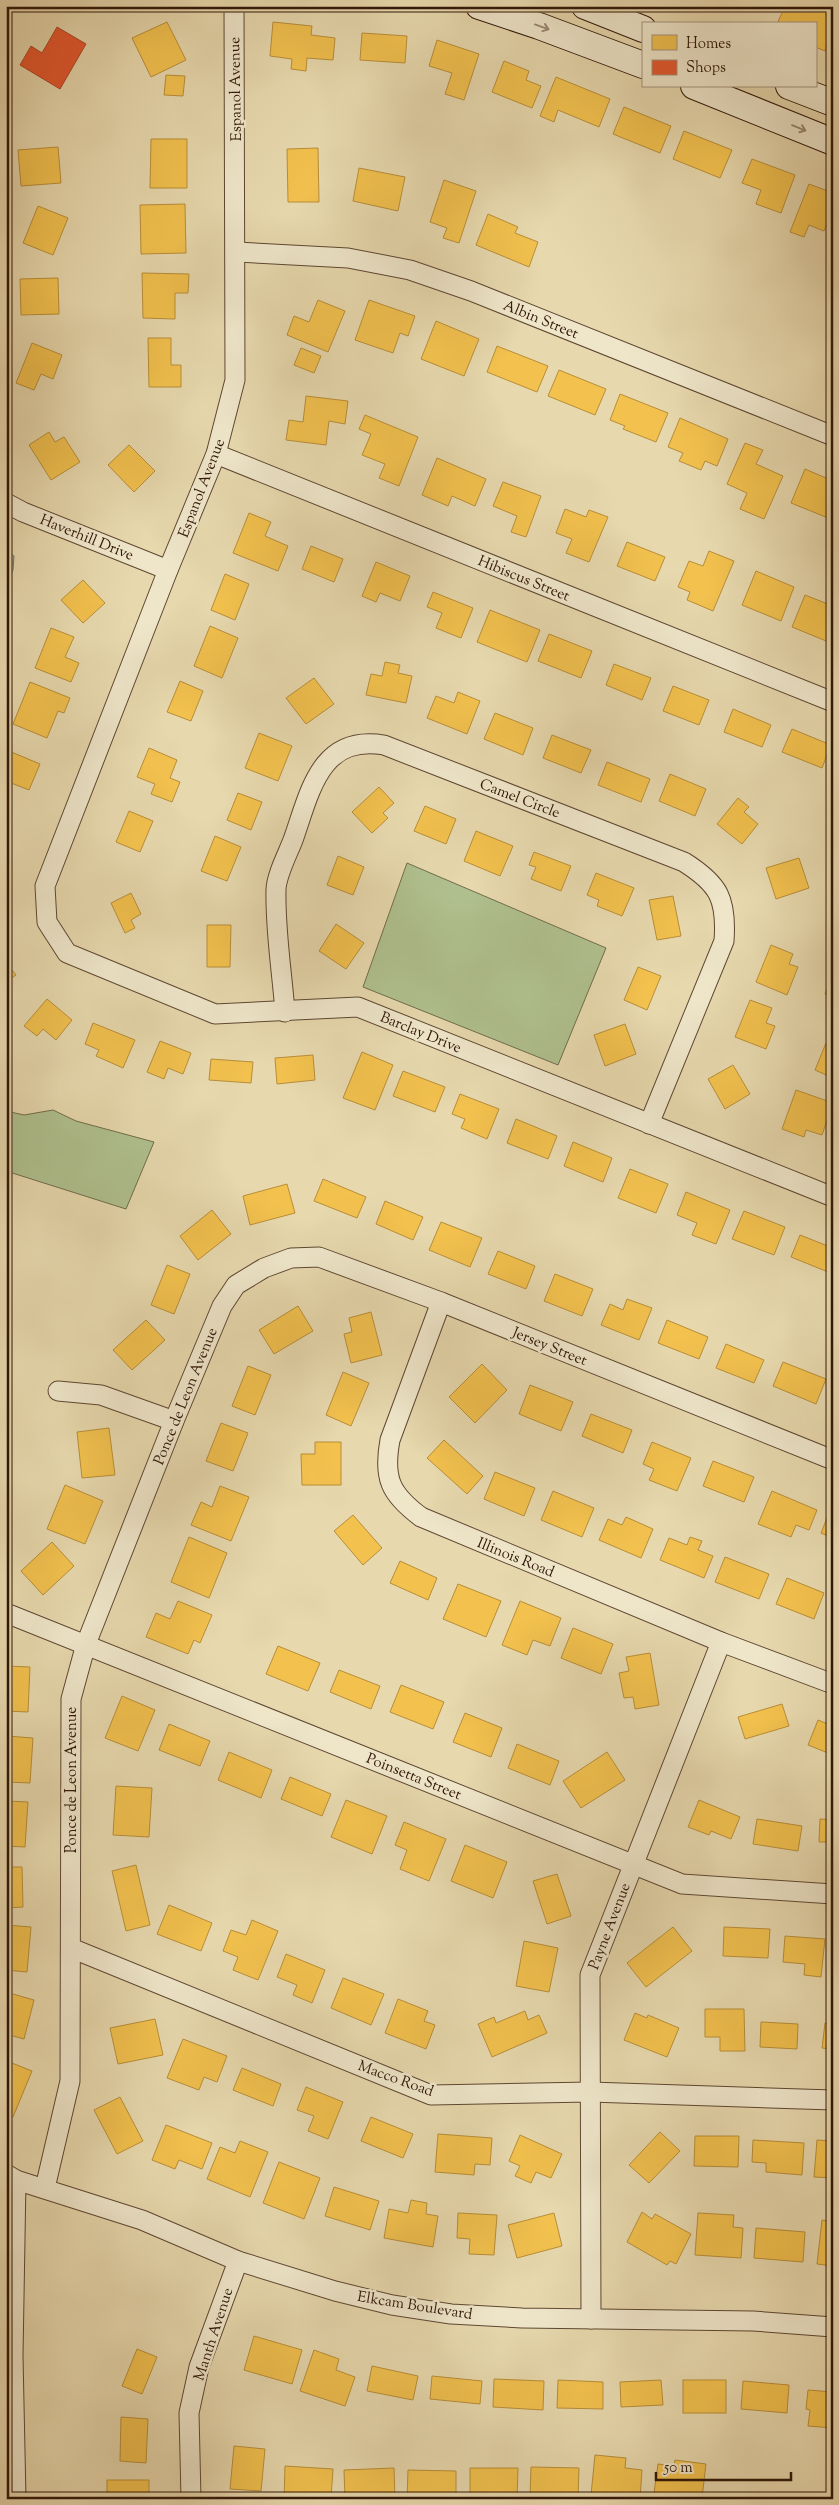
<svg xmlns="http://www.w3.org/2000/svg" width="839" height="2505" viewBox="0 0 839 2505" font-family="'Sorts Mill Goudy',serif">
<rect width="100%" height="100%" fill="#e7d8ad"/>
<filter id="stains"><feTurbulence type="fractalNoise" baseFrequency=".004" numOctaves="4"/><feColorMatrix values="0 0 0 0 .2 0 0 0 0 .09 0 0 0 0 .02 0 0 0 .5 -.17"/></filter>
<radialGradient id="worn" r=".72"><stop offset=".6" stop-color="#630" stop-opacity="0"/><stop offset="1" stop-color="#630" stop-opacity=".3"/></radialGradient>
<g fill="#afc08e" stroke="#706c4c">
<path d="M407,863L606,948L558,1065L363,987Z"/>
<path d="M53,1110L76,1121L154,1142L126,1209L6,1171V1111L24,1115Z"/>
</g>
<path fill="#9cb7b5" stroke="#717770" d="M6,550L14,556L13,570L6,589Z"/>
<g fill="#f2c14e" stroke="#b88e39">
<path d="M785,6H813L833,14V32L825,51L815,47V24H777Z"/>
<path d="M167,22L186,60L151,77L132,38Z"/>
<path d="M273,22L312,26L311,35L335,38L333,60L307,58L306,71L291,69L292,59L270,56Z"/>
<path d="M362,33L407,36L405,63L360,60Z"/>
<path d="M437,40L479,54L464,100L445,94L452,73L429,66Z"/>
<path d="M504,61L529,71L526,80L541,86L532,108L492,92Z"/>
<path d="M166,75L185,76L183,96L164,95Z"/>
<path d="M556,77L610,99L599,127L558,110L554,122L540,116Z"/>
<path d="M624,107L671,126L660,153L613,134Z"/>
<path d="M684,131L732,150L720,178L673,159Z"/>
<path d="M151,139H187V188H150Z"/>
<path d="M58,147L61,183L21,186L18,150Z"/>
<path d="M318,148L319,202H288L287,149Z"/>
<path d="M752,159L795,175L781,213L756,204L761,190L742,183Z"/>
<path d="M359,168L405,177L398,211L353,201Z"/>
<path d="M444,180L476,191L459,243L443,238L447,228L430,222Z"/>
<path d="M809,184L833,193V221L829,219L824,231L809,225L804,237L790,232Z"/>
<path d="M185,204L186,253L141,254L140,205Z"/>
<path d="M38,206L68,218L53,255L23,243Z"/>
<path d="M488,214L518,227L515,233L538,242L529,267L476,245Z"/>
<path d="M142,273L189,274L188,293H175V319L143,318Z"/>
<path d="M58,278L59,314L21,315L20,279Z"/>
<path d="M318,300L345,311L328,352L287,335L294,316L309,322Z"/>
<path d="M369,300L415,316L408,336L400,333L393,353L355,340Z"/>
<path d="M436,321L479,339L464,376L421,359Z"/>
<path d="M148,338H171V365H181V387H149Z"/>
<path d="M32,343L62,355L53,379L41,374L34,390L16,383Z"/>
<path d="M497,346L548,366L537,392L487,372Z"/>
<path d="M301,348L321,356L314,373L294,365Z"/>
<path d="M559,370L606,389L595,415L548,396Z"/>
<path d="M620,394L668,413L656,442L623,429L625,426L610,420Z"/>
<path d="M306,396L348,401L345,424L329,421L326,445L286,440L289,420L303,422Z"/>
<path d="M365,415L418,437L399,486L379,478L385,464L362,455L371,434L359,429Z"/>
<path d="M680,418L728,439L717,466L705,461L701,470L679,461L683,453L668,447Z"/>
<path d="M49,432L55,442L64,437L80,462L51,480L29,445Z"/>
<path d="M745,443L763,450L756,464L783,476L764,519L740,509L747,493L727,484Z"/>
<path d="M129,445L155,471L134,492L108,465Z"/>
<path d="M437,458L486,479L475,506L452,496L448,506L422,495Z"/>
<path d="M805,469L833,481V520L791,503Z"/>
<path d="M503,482L541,496L526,537L511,532L517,516L493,506Z"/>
<path d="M565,509L586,517L589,510L608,517L589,562L566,553L572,539L556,533Z"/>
<path d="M249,513L271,522L265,536L288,546L278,571L233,553Z"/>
<path d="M627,542L665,557L655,581L617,566Z"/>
<path d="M311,546L343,559L334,582L302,569Z"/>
<path d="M709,551L734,561L713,611L687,600L690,592L678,587L689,561L703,566Z"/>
<path d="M376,562L410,576L400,601L380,593L376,602L362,596Z"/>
<path d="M756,571L794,587L781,621L742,605Z"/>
<path d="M225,574L249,584L235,620L211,610Z"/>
<path d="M83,580L105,603L83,623L61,600Z"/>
<path d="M433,592L473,608L461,638L436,628L442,613L427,607Z"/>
<path d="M805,595L833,606L831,643L792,627Z"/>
<path d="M490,610L540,630L527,662L477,642Z"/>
<path d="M210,626L238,638L222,678L194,666Z"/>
<path d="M51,628L74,637L65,657L79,663L71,682L35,668Z"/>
<path d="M549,634L592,651L581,678L538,661Z"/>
<path d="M385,662L400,665L398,673L412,676L406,703L366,695L371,674L382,676Z"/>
<path d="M614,664L651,678L642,700L606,685Z"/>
<path d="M314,678L334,704L306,724L286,698Z"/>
<path d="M180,681L203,691L191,721L167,712Z"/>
<path d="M30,682L70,698L64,713L58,711L47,738L13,724Z"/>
<path d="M673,686L709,700L699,725L663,711Z"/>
<path d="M458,692L480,701L467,734L427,718L436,696L454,703Z"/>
<path d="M733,709L771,725L762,747L724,732Z"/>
<path d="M495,713L533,728L523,755L484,739Z"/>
<path d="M792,729L831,745L822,768L782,752Z"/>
<path d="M259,733L292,746L278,781L245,768Z"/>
<path d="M552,735L591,750L581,773L543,758Z"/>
<path d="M149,748L177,760L170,778L180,782L172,802L151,794L155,784L137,777Z"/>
<path d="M9,751L40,764L29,790L6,781V759Z"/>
<path d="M607,762L650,779L641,802L598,785Z"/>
<path d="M670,774L706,789L695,816L659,801Z"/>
<path d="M379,787L394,803L383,813L388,818L372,833L352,812Z"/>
<path d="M238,793L262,802L251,830L227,820Z"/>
<path d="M738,798L749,807L744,812L758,824L742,844L717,824Z"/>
<path d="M425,806L456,819L446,844L414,831Z"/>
<path d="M129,811L153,821L140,852L116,842Z"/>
<path d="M476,831L513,846L500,876L464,861Z"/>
<path d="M215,836L241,847L227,881L201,871Z"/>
<path d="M534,852L571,866L561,891L531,879L536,867L529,865Z"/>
<path d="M338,856L364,867L353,895L327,885Z"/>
<path d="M799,858L809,888L776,899L766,868Z"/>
<path d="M596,873L634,888L622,916L597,906L599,900L587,895Z"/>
<path d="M131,893L141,914L131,920L135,928L125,933L111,903Z"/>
<path d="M673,896L681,936L657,940L649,900Z"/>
<path d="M336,924L364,943L346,969L319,951Z"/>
<path d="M207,925H231L230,967H207Z"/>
<path d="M771,945L793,954L789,964L798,967L787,995L756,982Z"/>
<path d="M6,962L16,975L6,982Z"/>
<path d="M638,967L661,976L647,1010L624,1000Z"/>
<path d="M833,974V997L825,994Z"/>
<path d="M47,999L72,1020L56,1040L43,1029L37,1036L24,1026Z"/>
<path d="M750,1000L772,1008L766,1023L775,1026L766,1049L735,1037Z"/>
<path d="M93,1023L135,1040L123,1068L96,1056L99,1050L85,1044Z"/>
<path d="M625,1024L636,1054L605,1066L594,1035Z"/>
<path d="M160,1041L191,1053L183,1074L168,1068L164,1079L147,1072Z"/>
<path d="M826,1043L833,1046V1078L815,1070Z"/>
<path d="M362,1052L393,1065L375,1110L343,1098Z"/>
<path d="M313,1055L315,1080L277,1084L275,1058Z"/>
<path d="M211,1059L253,1062L251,1083L209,1080Z"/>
<path d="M733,1065L750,1094L725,1109L708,1079Z"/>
<path d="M403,1071L445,1087L435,1112L393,1096Z"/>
<path d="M796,1090L833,1103L822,1135L806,1130L804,1137L782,1129Z"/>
<path d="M460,1094L499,1109L487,1139L461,1128L465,1119L452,1114Z"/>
<path d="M516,1119L557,1136L548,1159L507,1143Z"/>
<path d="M573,1142L612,1158L603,1182L564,1166Z"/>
<path d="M630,1169L668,1184L656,1213L618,1198Z"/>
<path d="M323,1179L366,1197L357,1218L314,1201Z"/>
<path d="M287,1184L295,1213L250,1225L243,1196Z"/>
<path d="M686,1192L730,1210L716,1244L692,1235L697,1223L677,1215Z"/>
<path d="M385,1201L423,1217L413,1240L376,1224Z"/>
<path d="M212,1210L231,1234L198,1260L180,1236Z"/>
<path d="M744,1211L785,1227L774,1255L732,1239Z"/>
<path d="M441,1222L482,1238L470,1267L429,1250Z"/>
<path d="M800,1235L833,1248V1274L791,1257Z"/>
<path d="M498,1251L535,1266L526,1289L488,1274Z"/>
<path d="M167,1265L190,1274L174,1314L151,1305Z"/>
<path d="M555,1274L593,1289L582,1316L544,1301Z"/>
<path d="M627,1299L652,1308L639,1340L601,1325L610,1304L623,1310Z"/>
<path d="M298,1306L313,1331L274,1354L259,1330Z"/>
<path d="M371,1312L382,1355L351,1363L344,1334L352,1332L349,1318Z"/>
<path d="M146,1320L165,1340L132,1370L113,1350Z"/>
<path d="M667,1320L708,1337L699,1359L658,1343Z"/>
<path d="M726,1344L764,1360L754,1383L716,1368Z"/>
<path d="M783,1362L826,1379L816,1404L773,1386Z"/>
<path d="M482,1364L507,1390L475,1423L449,1397Z"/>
<path d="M248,1366L271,1375L255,1415L232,1406Z"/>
<path d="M343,1372L369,1383L351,1426L326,1415Z"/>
<path d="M530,1385L573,1402L561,1431L519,1414Z"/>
<path d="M591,1414L632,1430L623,1453L582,1436Z"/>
<path d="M221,1423L248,1433L233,1471L206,1461Z"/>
<path d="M109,1428L115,1475L82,1478L77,1432Z"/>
<path d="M444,1440L483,1476L467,1494L427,1458Z"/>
<path d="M315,1442H341V1485H302L301,1454H315Z"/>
<path d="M652,1442L691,1458L677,1491L649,1480L654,1469L643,1464Z"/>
<path d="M713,1461L754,1477L744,1502L703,1486Z"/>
<path d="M495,1472L535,1488L524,1516L484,1499Z"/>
<path d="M65,1485L103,1501L85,1544L47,1529Z"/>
<path d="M220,1486L249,1497L231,1541L191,1525L201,1502L212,1507Z"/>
<path d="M553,1491L594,1508L582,1537L541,1520Z"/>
<path d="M772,1491L817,1510L809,1530L796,1525L791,1537L758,1524Z"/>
<path d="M829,1513L833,1515V1538L821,1533Z"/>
<path d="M353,1515L382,1548L363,1565L334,1531Z"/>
<path d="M626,1517L653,1529L641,1558L599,1540L608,1519L622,1525Z"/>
<path d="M189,1537L227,1553L209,1598L171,1582Z"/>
<path d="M690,1537L702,1541L698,1550L713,1556L704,1578L660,1560L669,1538L687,1545Z"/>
<path d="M52,1542L74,1566L43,1595L21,1571Z"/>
<path d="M725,1557L769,1574L759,1599L715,1582Z"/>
<path d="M400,1561L437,1578L428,1600L390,1583Z"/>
<path d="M787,1578L824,1593L814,1619L776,1604Z"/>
<path d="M458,1584L501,1601L486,1637L443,1619Z"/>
<path d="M178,1601L212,1615L200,1643L194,1640L188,1654L146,1637L156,1613L170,1619Z"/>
<path d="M520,1601L561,1618L550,1646L533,1640L527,1655L502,1645Z"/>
<path d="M573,1628L613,1644L601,1674L561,1658Z"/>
<path d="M278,1646L320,1663L308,1691L266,1674Z"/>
<path d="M650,1653L659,1705L635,1709L633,1697L624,1698L619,1673L629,1671L626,1657Z"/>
<path d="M6,1666L30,1667L28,1712L6,1711Z"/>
<path d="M339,1670L380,1686L371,1709L330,1692Z"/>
<path d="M401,1685L444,1702L433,1729L390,1712Z"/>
<path d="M122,1696L155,1710L138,1751L105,1738Z"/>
<path d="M782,1704L789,1726L745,1739L738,1717Z"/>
<path d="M465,1713L502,1728L491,1757L453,1742Z"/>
<path d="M818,1720L833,1726V1755L808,1745Z"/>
<path d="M169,1724L210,1741L200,1766L159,1750Z"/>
<path d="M7,1736L33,1738L30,1783L6,1782Z"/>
<path d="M517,1744L559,1761L550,1785L508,1768Z"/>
<path d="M229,1752L272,1770L261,1798L218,1780Z"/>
<path d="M607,1752L625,1780L581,1808L563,1781Z"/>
<path d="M290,1777L331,1794L322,1816L281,1799Z"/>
<path d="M116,1786L152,1788L149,1837L113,1835Z"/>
<path d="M346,1800L387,1816L372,1854L331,1837Z"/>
<path d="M699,1800L740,1817L731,1839L711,1831L709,1835L688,1827Z"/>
<path d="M6,1801L28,1802L25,1847L6,1846Z"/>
<path d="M757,1819L802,1826L798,1851L753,1844Z"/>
<path d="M820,1819L833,1820V1842H819Z"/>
<path d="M404,1822L446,1839L429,1881L400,1869L407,1850L395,1845Z"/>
<path d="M465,1845L507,1862L493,1898L451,1881Z"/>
<path d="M136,1865L150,1925L126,1931L112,1871Z"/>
<path d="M6,1867H22L23,1907L6,1908Z"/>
<path d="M557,1874L571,1916L547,1924L533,1881Z"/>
<path d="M169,1905L212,1923L201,1951L157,1934Z"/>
<path d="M252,1920L278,1931L258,1980L233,1970L238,1957L223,1951L231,1930L246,1935Z"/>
<path d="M6,1925L31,1927L27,1972L6,1970Z"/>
<path d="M673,1927L692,1951L646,1987L627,1963Z"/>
<path d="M724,1927L770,1929L768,1958L723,1956Z"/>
<path d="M785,1936L825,1939L821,1977L804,1975L805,1964L783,1962Z"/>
<path d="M524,1941L558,1948L549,1992L516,1986Z"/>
<path d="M286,1954L325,1970L312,2003L293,1995L297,1985L277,1977Z"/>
<path d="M343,1978L384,1994L371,2025L331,2008Z"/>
<path d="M6,1992L34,2000L24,2039L6,2034Z"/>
<path d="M398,1999L428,2011L424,2021L435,2025L426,2049L385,2033Z"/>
<path d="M705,2009H744L745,2051H720V2037H705Z"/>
<path d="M525,2011L528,2020L539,2015L547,2033L492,2057L478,2024L494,2017L496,2023Z"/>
<path d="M635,2013L647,2018L648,2015L679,2028L667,2057L624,2040Z"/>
<path d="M155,2019L163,2055L118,2064L110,2028Z"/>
<path d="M761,2022L798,2024L797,2049L760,2047Z"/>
<path d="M825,2023L833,2024V2049L822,2048Z"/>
<path d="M183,2039L227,2056L217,2082L204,2077L199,2090L167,2078Z"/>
<path d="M12,2063L32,2071L13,2117L6,2114V2073Z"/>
<path d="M242,2068L281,2084L273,2106L233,2090Z"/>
<path d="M306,2087L343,2102L328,2139L308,2131L314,2116L297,2110Z"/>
<path d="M120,2097L143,2141L117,2154L94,2110Z"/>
<path d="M371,2117L413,2134L403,2158L361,2141Z"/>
<path d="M166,2125L212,2143L202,2169L179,2160L175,2169L152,2160Z"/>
<path d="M660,2132L680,2151L649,2183L629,2165Z"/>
<path d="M438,2134L492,2138L490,2165L475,2164L474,2175L435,2172Z"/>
<path d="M520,2135L562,2154L551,2178L536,2172L531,2183L515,2176L520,2166L509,2161Z"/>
<path d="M695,2136H739L738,2167L694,2166Z"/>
<path d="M753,2140L804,2143L802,2175L766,2172V2163L752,2162Z"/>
<path d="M817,2140L833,2141V2178L814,2177Z"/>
<path d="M240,2141L268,2152L250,2197L207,2179L220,2147L235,2153Z"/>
<path d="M279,2162L320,2178L304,2219L263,2203Z"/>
<path d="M334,2187L379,2201L370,2230L325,2216Z"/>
<path d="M411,2200L427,2203L426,2214L438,2216L433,2247L384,2238L389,2209L408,2213Z"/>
<path d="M642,2212L652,2219L655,2214L691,2234L676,2264L670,2261L667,2265L627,2242Z"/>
<path d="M458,2213L497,2215L494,2255L469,2254L470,2239L457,2238Z"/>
<path d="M554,2213L562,2246L517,2258L508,2225Z"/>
<path d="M698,2213L734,2215L733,2227L743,2228L741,2258L695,2255Z"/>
<path d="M822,2220L833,2222V2266L817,2264Z"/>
<path d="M756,2228L805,2232L803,2262L754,2258Z"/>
<path d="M254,2336L302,2350L292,2384L244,2370Z"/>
<path d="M137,2349L157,2357L142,2394L122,2386Z"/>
<path d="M314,2350L339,2359L336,2370L355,2377L345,2406L300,2391Z"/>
<path d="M372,2366L418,2376L413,2400L367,2391Z"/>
<path d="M432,2376L482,2381L480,2404L430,2399Z"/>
<path d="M494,2379L544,2381L543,2410L493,2407Z"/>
<path d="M558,2380L603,2382V2409L557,2408Z"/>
<path d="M661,2380L663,2405L621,2407L620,2382Z"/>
<rect x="683" y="2380" width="43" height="33"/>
<path d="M743,2381L789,2385L787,2413L741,2409Z"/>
<path d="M808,2390L833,2392V2428L808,2426L810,2410L806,2409Z"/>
<path d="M121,2417L148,2419L146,2463L120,2461Z"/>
<path d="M234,2446L265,2449L261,2491L230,2489Z"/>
<path d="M595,2455L626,2458L625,2468L642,2470L640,2499L591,2495Z"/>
<path d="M675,2460L706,2464L702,2498L654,2493L658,2464L674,2466Z"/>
<path d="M285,2466L333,2469L331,2498L284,2499Z"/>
<path d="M531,2467L579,2468L578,2497L530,2496Z"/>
<path d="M394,2468L395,2499H345L344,2470Z"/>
<path d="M470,2468H518L517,2499H470Z"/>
<path d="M408,2470L456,2471V2499H407Z"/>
<rect x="107" y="2480" width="42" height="19"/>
</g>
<path fill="#e4572e" stroke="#ae4423" d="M57,27L86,44L60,89L20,65L31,46L42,53Z"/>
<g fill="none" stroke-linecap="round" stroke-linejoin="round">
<defs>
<g id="street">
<path d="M234,6L235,380L216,454L168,570L45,886L47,922L67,953L215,1014L358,1007L833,1197"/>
<path d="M237,252L348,258L410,270L471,291L833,436"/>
<path d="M216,454L833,702"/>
<path d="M6,503L23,512L168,570"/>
<path d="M285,1012C282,972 275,930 276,890C276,876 288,853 293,840C310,792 320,734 384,745L684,862C719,884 727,899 724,941L649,1124"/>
<path d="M441,1302L390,1440C383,1478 390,1494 421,1517L721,1642L833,1684"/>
<path d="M58,1391L101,1395L174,1421"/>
<path d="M6,1613L682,1884L833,1894"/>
<path d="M71,1948L431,2095L590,2092L833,2100"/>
<path d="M6,2174L16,2180L142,2220L238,2261L335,2291L392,2305L451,2314L522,2318L753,2321L833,2327"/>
<path d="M45,2188L70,2081L71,1699L86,1644L174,1421L222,1306L236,1285L264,1268L291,1258L319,1257L441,1302L833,1460"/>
<path d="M591,2319L590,1975L721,1642"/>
<path d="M16,2499L13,2356L16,2180"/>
<path d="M191,2499L189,2413L199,2367L238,2261"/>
</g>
<g id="secondary">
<path d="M479,6L539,26L643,65"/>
<path d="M585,6L643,29"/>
<path d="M694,86L833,142"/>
<path d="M789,86L833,103"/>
</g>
</defs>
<use href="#street" stroke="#5e4732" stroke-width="21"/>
<use href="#secondary" stroke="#301709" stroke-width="28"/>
<use href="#street" stroke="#efe6ca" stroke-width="19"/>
<use href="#secondary" stroke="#efe6ca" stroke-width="26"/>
</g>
<defs><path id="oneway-shaft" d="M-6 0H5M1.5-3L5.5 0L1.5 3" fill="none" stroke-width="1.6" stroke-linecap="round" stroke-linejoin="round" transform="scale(1.25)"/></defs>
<g stroke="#998973">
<use href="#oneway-shaft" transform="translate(542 27) rotate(20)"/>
<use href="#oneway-shaft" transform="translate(799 128) rotate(22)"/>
</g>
<g text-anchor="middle" stroke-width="5" stroke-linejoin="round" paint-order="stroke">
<g font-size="15" fill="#301709" stroke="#efe6ca">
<text transform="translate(235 89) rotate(-91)" y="5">Espanol Avenue</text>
<text transform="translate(541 319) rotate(22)" y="5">Albin Street</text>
<text transform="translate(201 488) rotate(-69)" y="5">Espanol Avenue</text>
<text transform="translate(87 537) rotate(22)" y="5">Haverhill Drive</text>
<text transform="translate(524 578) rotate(22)" y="5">Hibiscus Street</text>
<text transform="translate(520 798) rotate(21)" y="5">Camel Circle</text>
<text transform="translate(421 1032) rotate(22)" y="5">Barclay Drive</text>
<text transform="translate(550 1346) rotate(22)" y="5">Jersey Street</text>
<text transform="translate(185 1396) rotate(-68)" y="5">Ponce de Leon Avenue</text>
<text transform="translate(516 1557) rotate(22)" y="5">Illinois Road</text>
<text transform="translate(414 1776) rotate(22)" y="5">Poinsetta Street</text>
<text transform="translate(71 1780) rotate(-90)" y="5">Ponce de Leon Avenue</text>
<text transform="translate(609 1926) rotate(-69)" y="5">Payne Avenue</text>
<text transform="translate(396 2078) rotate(20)" y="5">Macco Road</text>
<text transform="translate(415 2305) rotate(9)" y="5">Elkcam Boulevard</text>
<text transform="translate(213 2334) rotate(-72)" y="5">Manth Avenue</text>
</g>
</g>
<rect width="839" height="2505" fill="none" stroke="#e7d8ad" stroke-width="25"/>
<rect x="8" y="8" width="824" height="2490" fill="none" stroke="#301709" stroke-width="2.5"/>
<rect x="12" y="12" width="814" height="2480" fill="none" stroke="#301709"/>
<rect x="642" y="22" width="175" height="65" fill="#efe6ca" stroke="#a3937d"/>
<rect x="652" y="35" width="25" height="15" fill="#f2c14e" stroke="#a3937d"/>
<text x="686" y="48" font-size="15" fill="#301709">Homes</text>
<rect x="652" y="60" width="25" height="15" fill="#e4572e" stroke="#a3937d"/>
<text x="686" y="72" font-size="15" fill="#301709">Shops</text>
<path d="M656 2472v8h135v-8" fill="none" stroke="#301709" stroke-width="2.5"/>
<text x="664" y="2472" font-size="15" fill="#301709" stroke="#efe6ca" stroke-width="4" paint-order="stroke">50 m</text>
<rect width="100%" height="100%" filter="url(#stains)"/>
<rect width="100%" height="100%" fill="url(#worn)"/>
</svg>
